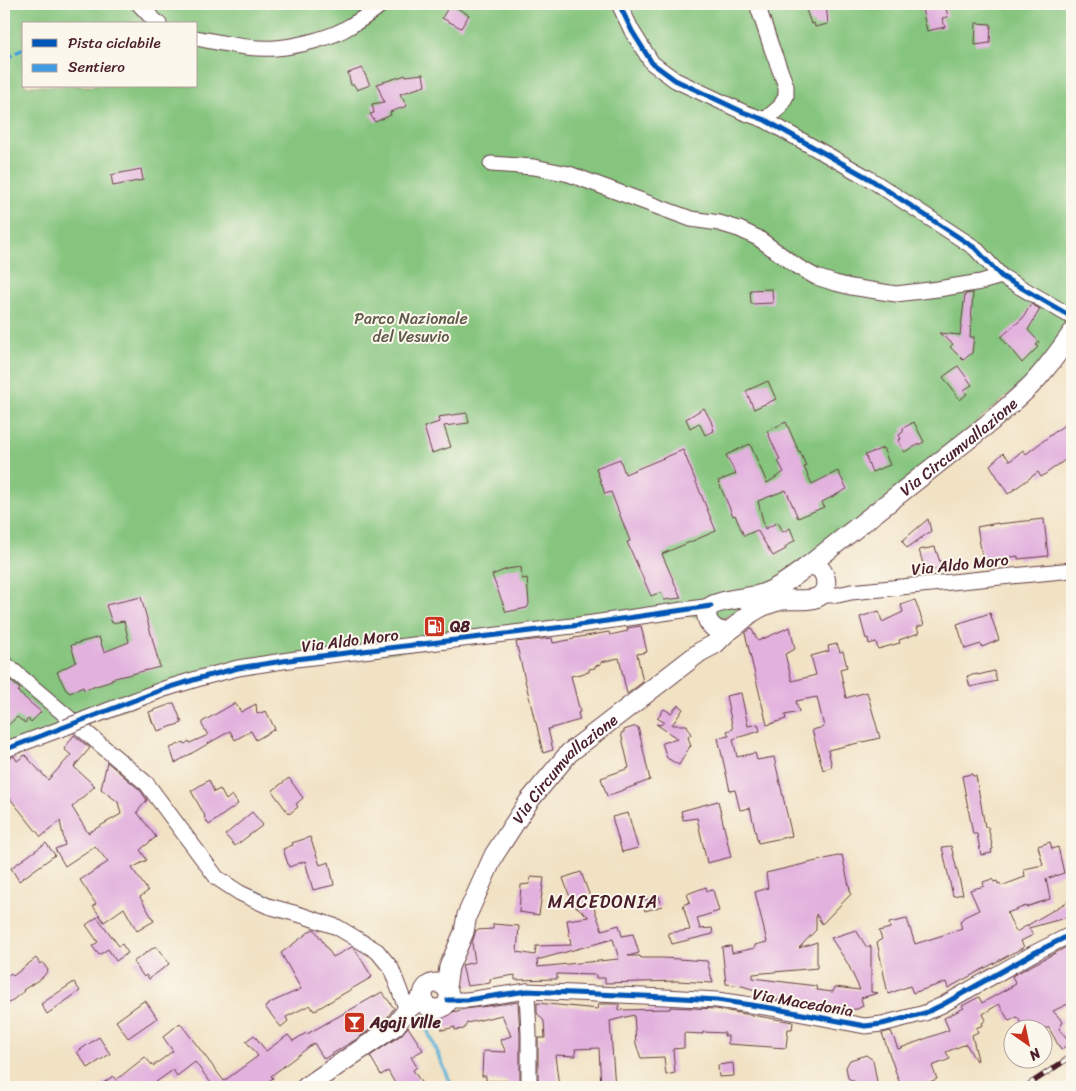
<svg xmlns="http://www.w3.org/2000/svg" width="1076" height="1091" viewBox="0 0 1076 1091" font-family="Sriracha,sans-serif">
<rect width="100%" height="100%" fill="#fbf7ec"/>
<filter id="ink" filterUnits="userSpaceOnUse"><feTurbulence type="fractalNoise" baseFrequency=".02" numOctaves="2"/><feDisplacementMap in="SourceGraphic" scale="10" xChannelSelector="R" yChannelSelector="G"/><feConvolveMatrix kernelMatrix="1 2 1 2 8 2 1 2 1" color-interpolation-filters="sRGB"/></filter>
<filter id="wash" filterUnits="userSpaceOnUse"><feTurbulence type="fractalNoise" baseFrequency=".0096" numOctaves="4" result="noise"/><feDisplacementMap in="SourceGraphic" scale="20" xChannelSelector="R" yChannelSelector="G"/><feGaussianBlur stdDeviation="1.12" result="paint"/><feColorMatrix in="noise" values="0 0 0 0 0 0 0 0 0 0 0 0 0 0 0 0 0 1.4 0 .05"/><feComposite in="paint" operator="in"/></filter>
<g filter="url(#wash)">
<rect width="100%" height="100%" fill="#f1e2c4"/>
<path fill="#85c57e" stroke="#687254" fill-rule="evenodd" d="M4,4H1072V341L795,576L724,618L677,615L245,671L134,705L4,754ZM24,24H196V86H24Z"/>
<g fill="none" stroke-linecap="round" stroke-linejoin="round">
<g stroke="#5cb3d9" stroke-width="4">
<path d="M255,892L283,902"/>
<path d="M401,974L411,993"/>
<path d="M426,1026L452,1087"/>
</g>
</g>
<g id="blocks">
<g fill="#e2b1de" fill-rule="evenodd">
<path d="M450,4L469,15L461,28L442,18Z"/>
<path d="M804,4H826L828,24L815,27L814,23L811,24Z"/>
<path d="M945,4L948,17L942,18L945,27L927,31L922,9Z"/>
<path d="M976,23L991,24L990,43L975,45Z"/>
<path d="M362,68L370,85L357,90L354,85H351L348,73Z"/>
<path d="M423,74L425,86L400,94L407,106L390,112L391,115L375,122L370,114L374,113L372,104L384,102L377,84L406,75V76Z"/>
<path d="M141,169L143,180L113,186L111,175Z"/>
<path d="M772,289L773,303L751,304L750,290Z"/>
<path d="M973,293L970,337H974L972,353L963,360L950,347L953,344L939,333L960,335L965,294Z"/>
<path d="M1031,304L1040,309L1028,330L1039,342L1036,345L1038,347L1022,363L1001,337L1023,318Z"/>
<path d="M958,366L972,385L964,390L967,394L960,400L943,377Z"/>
<path d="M768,381L776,399L754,409L746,391Z"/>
<path d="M704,408L711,421L714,431L705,435L699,423L690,428L686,419Z"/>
<path d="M467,413L469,423L444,426L451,447L432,453L424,427L439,422L438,417Z"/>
<path d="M1072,419V455L1041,477L1038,472L1008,494L990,465L1003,453L1010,461L1023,450L1026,454Z"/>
<path d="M786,422L799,452L800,451L806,466L804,467L812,484L838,471L847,489L822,502L824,507L798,518L786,490L758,501L765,529L778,522L783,532L790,528L795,540L785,547L786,549L773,556L757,530L744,536L735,515L733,516L718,481L736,474L726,455L750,444L767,483L784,472L778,461L780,460L767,431Z"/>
<path d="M914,422L924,442L904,452L898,440L901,439L899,435L903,432V428Z"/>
<path d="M883,448L890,465L872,472L865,455Z"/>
<path d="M683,450L716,531L662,554L681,598L664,600L661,592L651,596L627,542L630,541L611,492L605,494L596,468L620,459L625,474Z"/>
<path d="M928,519L931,531L907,548L902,541Z"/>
<path d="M1044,519L1048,556L1018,559V556L983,561L977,527L998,523V524Z"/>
<path d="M935,547L941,565L940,566V569L925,570L919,550Z"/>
<path d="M521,567L522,579L527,578L529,604L527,608L506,612L492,575L507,569Z"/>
<path d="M141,597L160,667L111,679L112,681L84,690L83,687L70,693L66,690L57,672L76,662L71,645L99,637L104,652L129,642L124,621L112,623L106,605Z"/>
<path d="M915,600L924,625L917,627L919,633L899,640L900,643L878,649L876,642L869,644L868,638L866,639L860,617L879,611L882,622L903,612L901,605Z"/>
<path d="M990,613L999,640L982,647L981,644L965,649L957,624Z"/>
<path d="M641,626L647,652L637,654L643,682L627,694L619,658L601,662V664L595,666V668L589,669V672L571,676L580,712L578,713L580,720L548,729L553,750L543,753L536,722H535L516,642L552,638L553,643L574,639V638L609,632L610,635L628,631L627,628Z"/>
<path d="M790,627L795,649L785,654L792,681L816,675L811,656L829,651L828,646L837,644L840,652L843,651L847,667L840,669L846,698L867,692L880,738L828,750L832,767L823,770L812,730L824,727L817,697L796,701L799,712L785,715L786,719L767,725L745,633L751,628L758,641Z"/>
<path d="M994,671L997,681L970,687L967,676L978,674V675Z"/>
<path d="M4,675L20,689L18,692L41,712L31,722L28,719L25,723L17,717L4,729Z"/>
<path d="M741,693L748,726L758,724L760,731L733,739L737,757L755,753L757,760L774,757L792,836L758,843L750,808L740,810L735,790L730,791L718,738L729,736L727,731L733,729L726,696Z"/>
<path d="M174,703L182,723L158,731L155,724H153L149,712Z"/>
<path d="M235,703L241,712L256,704L257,714L266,711L275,729L256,740L251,731L235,740L230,731L175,763L170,748L184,742L185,744L189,741L190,743L208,735L202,725V722Z"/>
<path d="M678,705L683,709L672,725H687L691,735L688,737L691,747L690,746L679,765L667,758L662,743L678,739L656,724L661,725L664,722L657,718L664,709L671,713Z"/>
<path d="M633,727H638L650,780L607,796L601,778L629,768L621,733L624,732V730Z"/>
<path d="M74,735L90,748L74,767L95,786L72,807L88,833L121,814L118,802L101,789L107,762L140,790L147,800L137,812L156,837L140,850L147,860L132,868L148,891L140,897L154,921L137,931L124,908L104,922L93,906L96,904L80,880L108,862L95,846L65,866L55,849L65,845L60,821L41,837L4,791V761L14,756L17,761L25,755L48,780L71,755L64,749Z"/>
<path d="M972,774L973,776H976L985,827H988L993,849L991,850L992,853L981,855L977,834H973L962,776Z"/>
<path d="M289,778L303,798L296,804L298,807L289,814L272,791Z"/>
<path d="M209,780L214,792L220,789L226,800L232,795L238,804L209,825L204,817L205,816L191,791Z"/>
<path d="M718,801L731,857L707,863L697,818L683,820L681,811Z"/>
<path d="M252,812L263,825L235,846L225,835Z"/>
<path d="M628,813L638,848L622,852L612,817Z"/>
<path d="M310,837L320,865L329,862L334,885L313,890L305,861L289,867L283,849L293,845L292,843Z"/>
<path d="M1050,842L1052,849L1058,847L1064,873L1046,879L1050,899L1026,907V906L1007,913L1016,932L1028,925V926V925L1072,899V916L1029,928L1033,935L1021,941L1024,947L948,988L946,982L913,993L910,986L888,994L877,942L882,939L879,931L890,928L889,923L907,919L915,944L962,929L960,922L964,917L979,910L970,890L984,886L983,882L992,879L994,882L997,881L998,884L1000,883L1001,886L1025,877L1024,869L1043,865L1038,846Z"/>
<path d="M46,843L55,855L19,881L11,868Z"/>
<path d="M951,846L963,894L953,896L942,847Z"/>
<path d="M842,855L851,894L822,924L816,914V930L799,948L817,942V968L753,974V978L816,986L817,990L833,992L835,987L860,990L848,964L831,938L856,930L867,948L871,946V992L878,993L861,998L863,1006L857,1009L835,1011L773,999L774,996L742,986L726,984L722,947L731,946L732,953L755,948V945L767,942L755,892L768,888L766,873Z"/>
<path d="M581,872L602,930L619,925L622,936L633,934L639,953L628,956H640L641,958H663L707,961L713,983L678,981L605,983V978H596V975L557,974V979L515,980V975L490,979V983L467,986L462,965L475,962L472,943L476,930L493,929V924L519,926L517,952L535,955L536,946L571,945L567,920L589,917L572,903L563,878ZM613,939L619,959L538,967L537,960Z"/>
<path d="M531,877L544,878L539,915L519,912L521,885L529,884Z"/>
<path d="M706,887L707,891L713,890L719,911L697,918L700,929L712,928L713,934L672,944L668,933L690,930L683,905L690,902L687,894Z"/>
<path d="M659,896L662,906L645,911L642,901Z"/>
<path d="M97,917L119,946L122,944L128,953L116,961L108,949L99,955L92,946L98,942L86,925Z"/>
<path d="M313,929L315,930L333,957L352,947L355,949L372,977L314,1011L310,1005L286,1017L288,1021L281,1027L265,1007L272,1002L301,989L281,953Z"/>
<path d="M1072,944V1002L1053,1011L1063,1022L1059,1029L1070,1042L1061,1050L1049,1028H1025L1017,1017L1009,1021L999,1004L983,1014L986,1020L982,1023L983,1025L976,1028L978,1032L972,1035L978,1060L976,1061L966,1044L946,1052L950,1059L932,1066L937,1079L917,1087H901L882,1033L891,1031L898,1049L949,1030L944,1018L964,1008L962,1006L979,997L982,1003L1016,984L1012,976Z"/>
<path d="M156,946L169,964L149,979L146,975L144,977L133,962Z"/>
<path d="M36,958L40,964L42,962L48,970L43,977L23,990L24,991L4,1007V979L11,973L13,976Z"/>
<path d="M74,982L80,991L47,1014L41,1004Z"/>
<path d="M382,992L394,1008L387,1018L355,1040L324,1059L314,1043L271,1076L273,1078L261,1087H214L195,1062L177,1076L173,1070L149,1087H98L113,1076L116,1080L145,1057L153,1066L173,1051L163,1037L180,1023L224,1081L258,1056L246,1041L254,1035L266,1051L288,1035L293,1041L306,1033L307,1034Z"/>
<path d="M145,1000L157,1018L128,1038L116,1021Z"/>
<path d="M518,1002L520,1034V1085L509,1087L508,1081H486V1076H482L483,1051L506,1052L500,1040L511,1036L502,1015L467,1023L464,1029L455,1030V1027L442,1030L440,1015L465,1009Z"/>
<path d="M537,1003L598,1009L599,1004H619V1010L670,1009V1007L716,1009L793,1022L792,1029H788L786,1048L728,1044V1036H724L725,1033L703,1032V1034L684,1033V1048L673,1049L675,1073L666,1075L664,1057L641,1058L636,1044L634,1015L610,1021L615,1087H601L599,1048L575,1049L576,1056L555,1055L559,1087H538V1038H545L544,1021L537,1013Z"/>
<path d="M408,1027L423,1050L411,1057L417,1067L413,1070L424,1087H397L388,1071L381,1075L370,1056L401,1035Z"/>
<path d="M99,1037L110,1054L88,1068L77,1052Z"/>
<path d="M866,1055L873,1060L877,1082L873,1087H864L848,1078L846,1067L850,1060Z"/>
<path d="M733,1063L734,1076L719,1077L718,1065Z"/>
</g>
</g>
</g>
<g filter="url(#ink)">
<use href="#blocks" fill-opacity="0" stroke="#633c42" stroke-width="1"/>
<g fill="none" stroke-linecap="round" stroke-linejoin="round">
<defs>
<g id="minor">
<path d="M139,4L152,18L159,24"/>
<path d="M619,4L632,31L652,63L675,80L743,112L765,120L870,179L975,248L1001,276L1072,317"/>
<path d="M757,4L772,49L786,86V96L780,107L765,120"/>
<path d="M196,38C222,43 250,50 276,48C298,46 332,38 350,26C361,20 372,12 382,4"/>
<path d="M491,164L534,167L569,174L691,219L719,223L739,229L758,238L798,267L816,277L835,283L851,287L896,294L938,289L981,282L1001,276"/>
<path d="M822,595H838L851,592L1072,570"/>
<path d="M4,663L147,784L217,878L240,893L268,906L301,915L337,927L377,951L391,968L407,1010"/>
<path d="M91,717L164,689L200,678L238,668L296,659L572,626L711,606"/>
<path d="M4,750L66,727"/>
<path d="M527,991L529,1034V1087"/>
<path d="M448,1000H467L527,991L665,997L717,1000L771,1008L865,1026L882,1024L925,1013L942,1005L1034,953L1072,934"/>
</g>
<g id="major">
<path id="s1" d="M808,566L989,423C1005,409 1021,396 1036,380C1049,365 1061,349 1072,333"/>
<path d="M808,566C810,566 813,566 815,566C827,570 829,588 821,595C814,602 793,599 783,600C773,602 760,607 751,613C743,619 736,627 727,632C721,632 717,631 713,627C707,622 704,613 710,607C717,600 750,598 762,594C779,588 793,577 808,566Z"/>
<circle cx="436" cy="996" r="13"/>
<path id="s2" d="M446,988L449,967L464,932L467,915L494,855L529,801L569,753L700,652L715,644L727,632"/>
<path d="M306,1087L395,1026L407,1010L423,997"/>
</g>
</defs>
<use href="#minor" stroke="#633c42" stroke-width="17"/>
<use href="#major" stroke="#633c42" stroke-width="21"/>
<use href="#minor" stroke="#fff" stroke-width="15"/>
<use href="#major" stroke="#fff" stroke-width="19"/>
<defs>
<path id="rail" d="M1025,1087L1072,1056"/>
</defs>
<use href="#rail" stroke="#4a1f2b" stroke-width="5.5"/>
<use href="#rail" stroke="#fbf7ec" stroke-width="4" stroke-dasharray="11" stroke-linecap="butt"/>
<defs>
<path id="minor-bridge" d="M66,727L91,717"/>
</defs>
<use href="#minor-bridge" stroke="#633c42" stroke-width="17" stroke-linecap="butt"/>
<use href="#minor-bridge" stroke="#fff" stroke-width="15"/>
<path stroke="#409be1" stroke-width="4" stroke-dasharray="8 4" stroke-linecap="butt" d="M4,59L24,50"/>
<defs>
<g id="cycleway">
<path d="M619,4L632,31L652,63L675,80L743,112L765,120L870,179L975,248L1001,276L1072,317"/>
<path d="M4,750L164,689L200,678L238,668L296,659L572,626L711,606"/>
<path d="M448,1000H467L527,991L665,997L717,1000L771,1008L865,1026L882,1024L925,1013L942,1005L1034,953L1072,934"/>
</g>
</defs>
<use href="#cycleway" stroke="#fbf7ec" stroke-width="8"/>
<use href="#cycleway" stroke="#0057b8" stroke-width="5"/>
</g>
</g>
<defs>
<symbol id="fuel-square" viewBox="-11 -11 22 22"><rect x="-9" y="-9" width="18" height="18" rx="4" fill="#c8321e" stroke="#fbf7ec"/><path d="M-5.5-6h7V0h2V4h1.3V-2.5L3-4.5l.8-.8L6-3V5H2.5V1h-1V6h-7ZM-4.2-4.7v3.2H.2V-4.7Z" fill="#fff"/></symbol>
<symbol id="bar-square" viewBox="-11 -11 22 22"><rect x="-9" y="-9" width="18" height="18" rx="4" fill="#c8321e" stroke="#fbf7ec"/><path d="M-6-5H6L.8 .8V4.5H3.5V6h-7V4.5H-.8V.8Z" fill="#fff"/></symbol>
</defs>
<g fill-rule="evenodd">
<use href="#fuel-square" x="422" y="614" width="25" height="25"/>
<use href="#bar-square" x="342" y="1010" width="25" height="25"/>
</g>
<g text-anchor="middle" stroke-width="4" stroke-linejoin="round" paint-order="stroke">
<g font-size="16" fill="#5f5948" stroke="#fbf7ec">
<text x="411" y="324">Parco Nazionale<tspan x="411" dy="18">del Vesuvio</tspan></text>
</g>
<g font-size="16" fill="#4a1f2b" stroke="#fbf7ec">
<text dy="6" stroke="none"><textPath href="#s1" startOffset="192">Via Circumvallazione</textPath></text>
<text transform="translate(960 564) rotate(-6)" y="6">Via Aldo Moro</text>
<text transform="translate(350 640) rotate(-7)" y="6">Via Aldo Moro</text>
<text dy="6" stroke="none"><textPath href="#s2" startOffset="255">Via Circumvallazione</textPath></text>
<text transform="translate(803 1002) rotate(10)" y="6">Via Macedonia</text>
</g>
<g font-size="16" font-weight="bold" fill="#4a1f2b" stroke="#fbf7ec" text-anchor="start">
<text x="450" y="632">Q8</text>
<text x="370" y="1028">Agaji Ville</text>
</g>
<g font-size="18" letter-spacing="1" fill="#4a1f2b" stroke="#fbf7ec">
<text x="603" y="908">MACEDONIA</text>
</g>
</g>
<rect width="1076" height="1091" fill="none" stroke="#fbf7ec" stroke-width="20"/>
<rect x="22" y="22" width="175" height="65" fill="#fbf7ec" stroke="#b4a19f"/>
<rect x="32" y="39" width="25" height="8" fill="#0057b8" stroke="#b4a19f"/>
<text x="68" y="48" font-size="15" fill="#4a1f2b">Pista ciclabile</text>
<rect x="32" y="64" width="25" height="8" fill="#409be1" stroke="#b4a19f"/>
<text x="68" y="72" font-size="15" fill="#4a1f2b">Sentiero</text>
<g transform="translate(1028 1044) rotate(147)"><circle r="24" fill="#fbf7ec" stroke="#b4a19f"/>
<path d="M0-4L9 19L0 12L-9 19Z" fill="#c8321e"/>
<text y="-8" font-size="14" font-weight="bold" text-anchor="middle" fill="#4a1f2b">N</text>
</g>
</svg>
